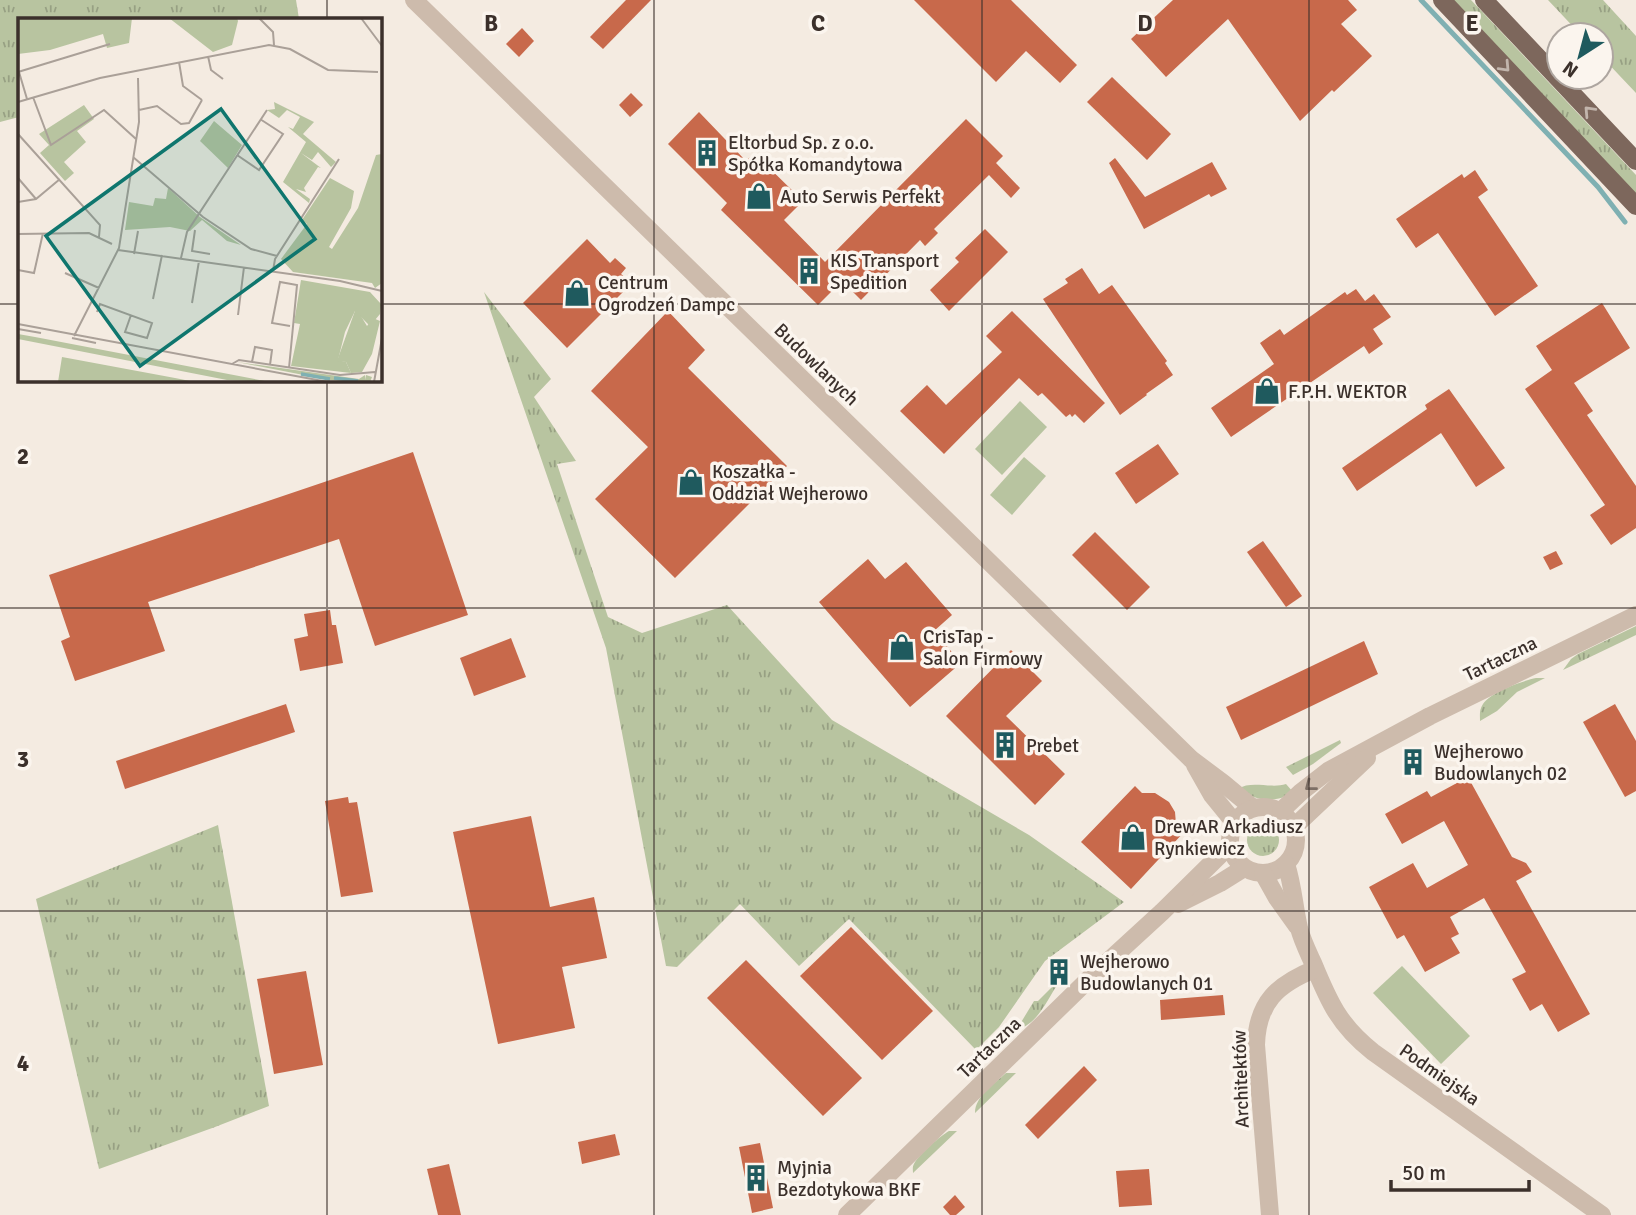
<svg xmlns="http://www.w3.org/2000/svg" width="1636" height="1215" viewBox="0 0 1636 1215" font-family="Signika,sans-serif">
<defs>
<pattern id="grass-tufts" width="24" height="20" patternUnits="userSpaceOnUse" patternTransform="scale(1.75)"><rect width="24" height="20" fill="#b8c4a0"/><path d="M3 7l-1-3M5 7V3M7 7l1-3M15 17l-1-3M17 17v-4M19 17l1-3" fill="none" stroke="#97a083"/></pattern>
</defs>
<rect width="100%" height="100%" fill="#f4ebe1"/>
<g fill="url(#grass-tufts)">
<path d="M0,0H296L299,19H19V117L0,122Z"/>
<path d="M1452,0H1471L1636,175V195Z"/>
<path d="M1548,0H1603L1636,36V93L1601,56V35H1581Z"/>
<path d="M484,292L551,379L534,397L576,461L557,464L608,617L642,633L727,605L832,720L1029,835L1124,902L1045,961L999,1027L976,1050L849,919L799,966L740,904L677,967L666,966L606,648Z"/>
<path d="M1636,626V635L1563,670L1571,659L1578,654Z"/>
<path d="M1536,678H1545L1517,692L1497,711L1480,721C1480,715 1479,710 1483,704C1491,692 1522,681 1536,678Z"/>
<path d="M1340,740L1341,743L1313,764L1293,775L1286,767Z"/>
<path d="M1286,784L1293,792C1276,804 1255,801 1238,789C1251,780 1271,789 1286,784Z"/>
<circle cx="1263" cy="840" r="16"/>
<path d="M218,825L269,1106L215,1127L99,1169L36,899Z"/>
<path d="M1057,982L1058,984C1047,999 1038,1025 1017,1029L1034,1001H1038Z"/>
<path d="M1006,1073H1016L975,1113C975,1096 994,1084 1006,1073Z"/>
<path d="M949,1131H957L913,1173C913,1168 912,1167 915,1162C921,1153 940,1136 949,1131Z"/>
</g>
<g fill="#b8c4a0">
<path d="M1020,401L1047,427L1002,475L975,449Z"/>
<path d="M1024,457L1046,476L1012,515L990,495Z"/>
<path d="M1402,966L1470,1036L1441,1064L1373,993Z"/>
</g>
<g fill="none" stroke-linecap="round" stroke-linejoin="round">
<path stroke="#7fb0b2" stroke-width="5" d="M1421,0L1598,187L1625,222"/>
</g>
<g fill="#c8694b">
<path d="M626,0H651L603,49L590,37Z"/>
<path d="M914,0H1011L1077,65L1060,83L1026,51L996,82Z"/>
<path d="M1173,0H1348L1357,10L1341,24L1372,56L1334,92L1332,90L1300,121L1228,19L1166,77L1131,39Z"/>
<path d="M522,28L534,41L519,57L506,44Z"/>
<path d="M1112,77L1171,134L1147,160L1087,102Z"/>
<path d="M631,93L643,105L630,117L619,105Z"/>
<path d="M699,112L746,161L754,153L803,201L784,220L825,262L966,119L1003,156L996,163L1020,188L1011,198L989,175L934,229L938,233L925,246L920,240L861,300L842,281L818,305L721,210L727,203L668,144Z"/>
<path d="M1115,158L1145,197L1212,162L1227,189L1211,197L1209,194L1144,229L1109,163Z"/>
<path d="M1475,170L1488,190L1478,197L1538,286L1495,316L1438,233L1416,248L1396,219L1462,174L1464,178Z"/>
<path d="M985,229L1008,252L949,311L930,290L959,262L955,258Z"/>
<path d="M587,239L610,263L615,258L626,268L621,274L632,283L567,348L523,303Z"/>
<path d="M1082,268L1099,294L1112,285L1167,361L1165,363L1173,375L1146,394L1147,395L1120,415L1043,299L1068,283L1065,279Z"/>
<path d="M1356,289L1365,301L1374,294L1391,317L1373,329L1383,344L1369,354L1364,346L1231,437L1211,408L1274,364L1260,343L1280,329L1284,335L1345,292L1347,295Z"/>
<path d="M1602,303L1630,348L1574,383L1593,411L1587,415L1636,486V528L1611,545L1590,515L1605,505L1525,389L1552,370L1536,346Z"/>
<path d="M668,311L705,350L688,368L787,466L675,578L595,499L648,447L591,391Z"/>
<path d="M1012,311L1105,403L1084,423L1075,414L1072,417L1070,414L1066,417L1042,393L1038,396L1019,378L944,454L900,411L927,385L946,405L1002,352L986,336Z"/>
<path d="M1449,389L1505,468L1476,487L1441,433L1357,491L1342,468L1427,409L1425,405Z"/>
<path d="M1158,444L1179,474L1136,504L1115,473Z"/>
<path d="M413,452L468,615L375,646L339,539L148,602L165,651L75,681L61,641L70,637L49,575Z"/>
<path d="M1095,532L1150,587L1127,610L1072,555Z"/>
<path d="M1263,541L1302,596L1286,607L1247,552Z"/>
<path d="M1556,551L1563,564L1550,570L1543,557Z"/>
<path d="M868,559L885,579L906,562L952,615L934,631L961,663L910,707L819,602Z"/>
<path d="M330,610L332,625H336L343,663L300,671L294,639L308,636L304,614Z"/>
<path d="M511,638L526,677L474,696L460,658Z"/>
<path d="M1364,641L1378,674L1241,740L1226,707Z"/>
<path d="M1011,650L1042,681L1006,716L1065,774L1035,805L946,716Z"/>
<path d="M286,704L295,732L125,789L116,761Z"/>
<path d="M1615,704L1636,741V791L1625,797L1583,722Z"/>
<path d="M1468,777L1512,857L1526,863L1532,872L1516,881L1590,1014L1558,1032L1542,1004L1530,1011L1512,979L1526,972L1484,898L1450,917L1459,934L1451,938L1460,953L1425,972L1404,935L1397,939L1369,887L1413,863L1427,888L1468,865L1444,821L1402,844L1385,814L1427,791L1431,797Z"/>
<path d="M1135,786L1142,793H1155L1169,802L1175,812L1176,824L1185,831L1131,889L1081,842Z"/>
<path d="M348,797L349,803L357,802L373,892L341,897L325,801Z"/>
<path d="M531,816L550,907L594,897L607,958L562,967L575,1028L498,1044L453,832Z"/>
<path d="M851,927L933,1011L882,1060L800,976Z"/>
<path d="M746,960L862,1078L823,1116L707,998Z"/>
<path d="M306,971L323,1065L274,1074L257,979Z"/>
<path d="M1223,995L1225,1015L1161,1020L1160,1000Z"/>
<path d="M1084,1066L1097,1080L1038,1139L1025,1125Z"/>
<path d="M615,1134L620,1155L582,1164L578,1142Z"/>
<path d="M760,1143L773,1208L752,1213L739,1147Z"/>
<path d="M449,1164L461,1215H438L427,1169Z"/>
<path d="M1149,1169L1152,1205L1119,1207L1116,1171Z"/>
<path d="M955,1195L965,1207L956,1215H950L943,1207Z"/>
</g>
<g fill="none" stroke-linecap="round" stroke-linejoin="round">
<g stroke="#cdbbac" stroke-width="18">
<path d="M414,0L1191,759L1223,783L1253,808"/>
<path d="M1195,765L1212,795L1234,822"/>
<circle cx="1263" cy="840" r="33"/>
<path d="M1281,811L1301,792L1328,771L1430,716L1636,615"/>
<path d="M1294,827L1367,758"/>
<path d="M1286,864C1293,885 1294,907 1299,928C1302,940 1308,952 1313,963C1329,1002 1339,1025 1373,1052L1602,1215"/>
<path d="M1263,873L1277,898L1297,926"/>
<path d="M1178,904L1220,883L1244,868"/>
<path d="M847,1215L1090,978L1162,912L1229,846"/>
<path d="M1270,1215L1256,1045C1257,1002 1278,984 1315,969"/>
</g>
<g stroke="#7d675c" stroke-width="18">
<path d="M1442,0L1636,206"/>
<path d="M1484,0L1636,161"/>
</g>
</g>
<defs><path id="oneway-chevron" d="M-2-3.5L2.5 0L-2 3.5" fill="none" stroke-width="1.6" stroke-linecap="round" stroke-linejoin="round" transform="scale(1.75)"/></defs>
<g stroke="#c2b5ac">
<use href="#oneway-chevron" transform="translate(1505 67) rotate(47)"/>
<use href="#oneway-chevron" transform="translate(1589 111) rotate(-133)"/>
</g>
<use stroke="#7d6f65" href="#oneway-chevron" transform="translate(1310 786) rotate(142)"/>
<path fill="none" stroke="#3b302b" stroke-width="2" stroke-opacity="0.55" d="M327,0V19M654,0V1215M982,0V1215M1309,0V1215M0,304H19M380,304H1636M327,380V1215M0,608H1636M0,911H1636"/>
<defs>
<symbol id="building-bare" viewBox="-9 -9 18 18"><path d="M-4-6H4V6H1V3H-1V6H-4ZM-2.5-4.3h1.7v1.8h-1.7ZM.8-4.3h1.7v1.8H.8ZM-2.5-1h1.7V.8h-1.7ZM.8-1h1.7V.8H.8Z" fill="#1f5a5e" stroke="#fbf5ee" stroke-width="2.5" paint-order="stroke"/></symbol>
<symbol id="shop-bare" viewBox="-9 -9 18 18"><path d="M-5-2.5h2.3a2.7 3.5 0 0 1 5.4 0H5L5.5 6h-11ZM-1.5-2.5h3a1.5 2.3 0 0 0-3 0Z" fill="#1f5a5e" stroke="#fbf5ee" stroke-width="2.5" paint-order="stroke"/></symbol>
</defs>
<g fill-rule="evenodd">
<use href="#building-bare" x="688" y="134" width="38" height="38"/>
<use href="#shop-bare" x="740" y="177" width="38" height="38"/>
<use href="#building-bare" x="790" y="252" width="38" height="38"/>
<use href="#shop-bare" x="558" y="274" width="38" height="38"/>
<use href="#shop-bare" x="1248" y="372" width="38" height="38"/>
<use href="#shop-bare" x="672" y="463" width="38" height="38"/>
<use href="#shop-bare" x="883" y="628" width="38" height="38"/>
<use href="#building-bare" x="986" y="726" width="38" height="38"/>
<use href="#building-bare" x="1394" y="743" width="38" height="38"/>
<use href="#shop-bare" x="1114" y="818" width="38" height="38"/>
<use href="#building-bare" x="1040" y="953" width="38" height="38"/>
<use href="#building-bare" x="737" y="1159" width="38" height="38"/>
</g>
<g text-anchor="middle" stroke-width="7" stroke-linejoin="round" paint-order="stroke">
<g font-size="19" fill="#3b302b" stroke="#fbf5ee" text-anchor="start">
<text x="728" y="149">Eltorbud Sp. z o.o.<tspan x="728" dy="22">Spółka Komandytowa</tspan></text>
<text x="780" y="203">Auto Serwis Perfekt</text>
<text x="830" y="267">KIS Transport<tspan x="830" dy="22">Spedition</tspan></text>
<text x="598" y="289">Centrum<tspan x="598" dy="22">Ogrodzeń Dampc</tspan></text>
<text x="1288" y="398">F.P.H. WEKTOR</text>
<text x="712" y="478">Koszałka -<tspan x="712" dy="22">Oddział Wejherowo</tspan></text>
<text x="923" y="643">CrisTap -<tspan x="923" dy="22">Salon Firmowy</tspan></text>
<text x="1026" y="752">Prebet</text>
<text x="1434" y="758">Wejherowo<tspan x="1434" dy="22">Budowlanych 02</tspan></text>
<text x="1154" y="833">DrewAR Arkadiusz<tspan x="1154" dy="22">Rynkiewicz</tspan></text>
<text x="1080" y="968">Wejherowo<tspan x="1080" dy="22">Budowlanych 01</tspan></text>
<text x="777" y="1174">Myjnia<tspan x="777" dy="22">Bezdotykowa BKF</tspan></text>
</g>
<g font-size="19" fill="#3b302b" stroke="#fbf5ee">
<text transform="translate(817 364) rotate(44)" y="7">Budowlanych</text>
<text transform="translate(1500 658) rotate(-26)" y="7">Tartaczna</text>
<text transform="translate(989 1047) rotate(-44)" y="7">Tartaczna</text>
<text transform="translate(1440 1074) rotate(35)" y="7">Podmiejska</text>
<text transform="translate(1240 1079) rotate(-92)" y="7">Architektów</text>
</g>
</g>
<g transform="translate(18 18)">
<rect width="364" height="364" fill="#f4ebe1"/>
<path d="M0,0H114L111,25L89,30L85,16L32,32L0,36ZM151,0H219L220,3L214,27L195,34ZM256,84L296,104L285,116L318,144L313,149L300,134L294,142L283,135L303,150L300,149L286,170L288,174L278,171L292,181L291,185L265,164L288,124L270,109L275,111L282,99L269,92L261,100L249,92L257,91ZM66,87L76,101L59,113L68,124L46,144L56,155L47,163L22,135L31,127L21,116ZM196,103L224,127L210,150L182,123ZM364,136V265L357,270L354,265L275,254L263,241L289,206L284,202L312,160L336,173L333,190L311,229L314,231L340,190L358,137ZM150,170L182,199L223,227L209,223L184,202L172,213L152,209L107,212L111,184L135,188L137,180L148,181ZM283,262L352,274L363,286L362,296L352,308L337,293L327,314L320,342L328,344L333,355L273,348L282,306L276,305ZM0,316L17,319L252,364L209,362L0,321ZM44,339L157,360L177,364H40ZM219,344L341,361L347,357V362L348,357L354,359L352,364L311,362Z" fill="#b8c4a0"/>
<path d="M338,290L349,308L355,300L362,303L354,336L344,354L333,355L328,344L319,343Z" fill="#b8c4a0"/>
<path fill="none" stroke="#7fb0b2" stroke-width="3.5" d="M283,356L312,361M316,360L340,363"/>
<path fill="none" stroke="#aaa098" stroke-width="2" d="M241,0L255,14L256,27M343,0L364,28M190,38L193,52L205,61M161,44L165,68L184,82M0,54L92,26M1,54L9,81M15,79L33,127L86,92L118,121M0,84L82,60L251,27L272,31L310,52L360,54M121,92L139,88L163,106L171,105L184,82M0,116L82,207L81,219M219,137L241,152L265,116L242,101M115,139L185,199L233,231L259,238M0,160L18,181M0,184L18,181L42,161M177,212L174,233L192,236M0,216L71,215L94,226M100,232L322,263L364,273M116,236L120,213M163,240L169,214L249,92M0,252L16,255L25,215M255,253L257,241L321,141M47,255L81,270M135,281L144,237M174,285L181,243M79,294L82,286L134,305L129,320L107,314L113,297M220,297L226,249M0,306L310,364M0,311L23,315M56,318L101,230L121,104L120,60M54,320L78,325M234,344L237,329L254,332L252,347M214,346L221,342L322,357L357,354M271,350L279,267L262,264L254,305L272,308M356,364L364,320"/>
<path fill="#0f766e" fill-opacity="0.15" stroke="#0f766e" stroke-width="3.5" d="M203,91L297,221L122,348L28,218Z"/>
<rect width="364" height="364" fill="none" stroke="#3b302b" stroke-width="3.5"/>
</g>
<g font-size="23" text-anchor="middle" font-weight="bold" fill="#3b302b" stroke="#fbf5ee" stroke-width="7" stroke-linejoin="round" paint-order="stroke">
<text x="491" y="31">B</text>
<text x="818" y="31">C</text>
<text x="1145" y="31">D</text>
<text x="1472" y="31">E</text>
<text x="23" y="464">2</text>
<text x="23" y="767">3</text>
<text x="23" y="1071">4</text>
</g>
<g transform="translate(1580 56) rotate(216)"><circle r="33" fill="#fbf5ee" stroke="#aea6a0" stroke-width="2"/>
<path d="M0-5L12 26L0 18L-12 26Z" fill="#1f5a5e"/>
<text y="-10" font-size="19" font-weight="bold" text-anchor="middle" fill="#3b302b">N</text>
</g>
<path d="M1391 1180v10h138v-10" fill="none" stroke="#3b302b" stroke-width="3.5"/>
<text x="1402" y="1180" font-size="21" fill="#3b302b" stroke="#fbf5ee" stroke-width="5" paint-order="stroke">50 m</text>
</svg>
